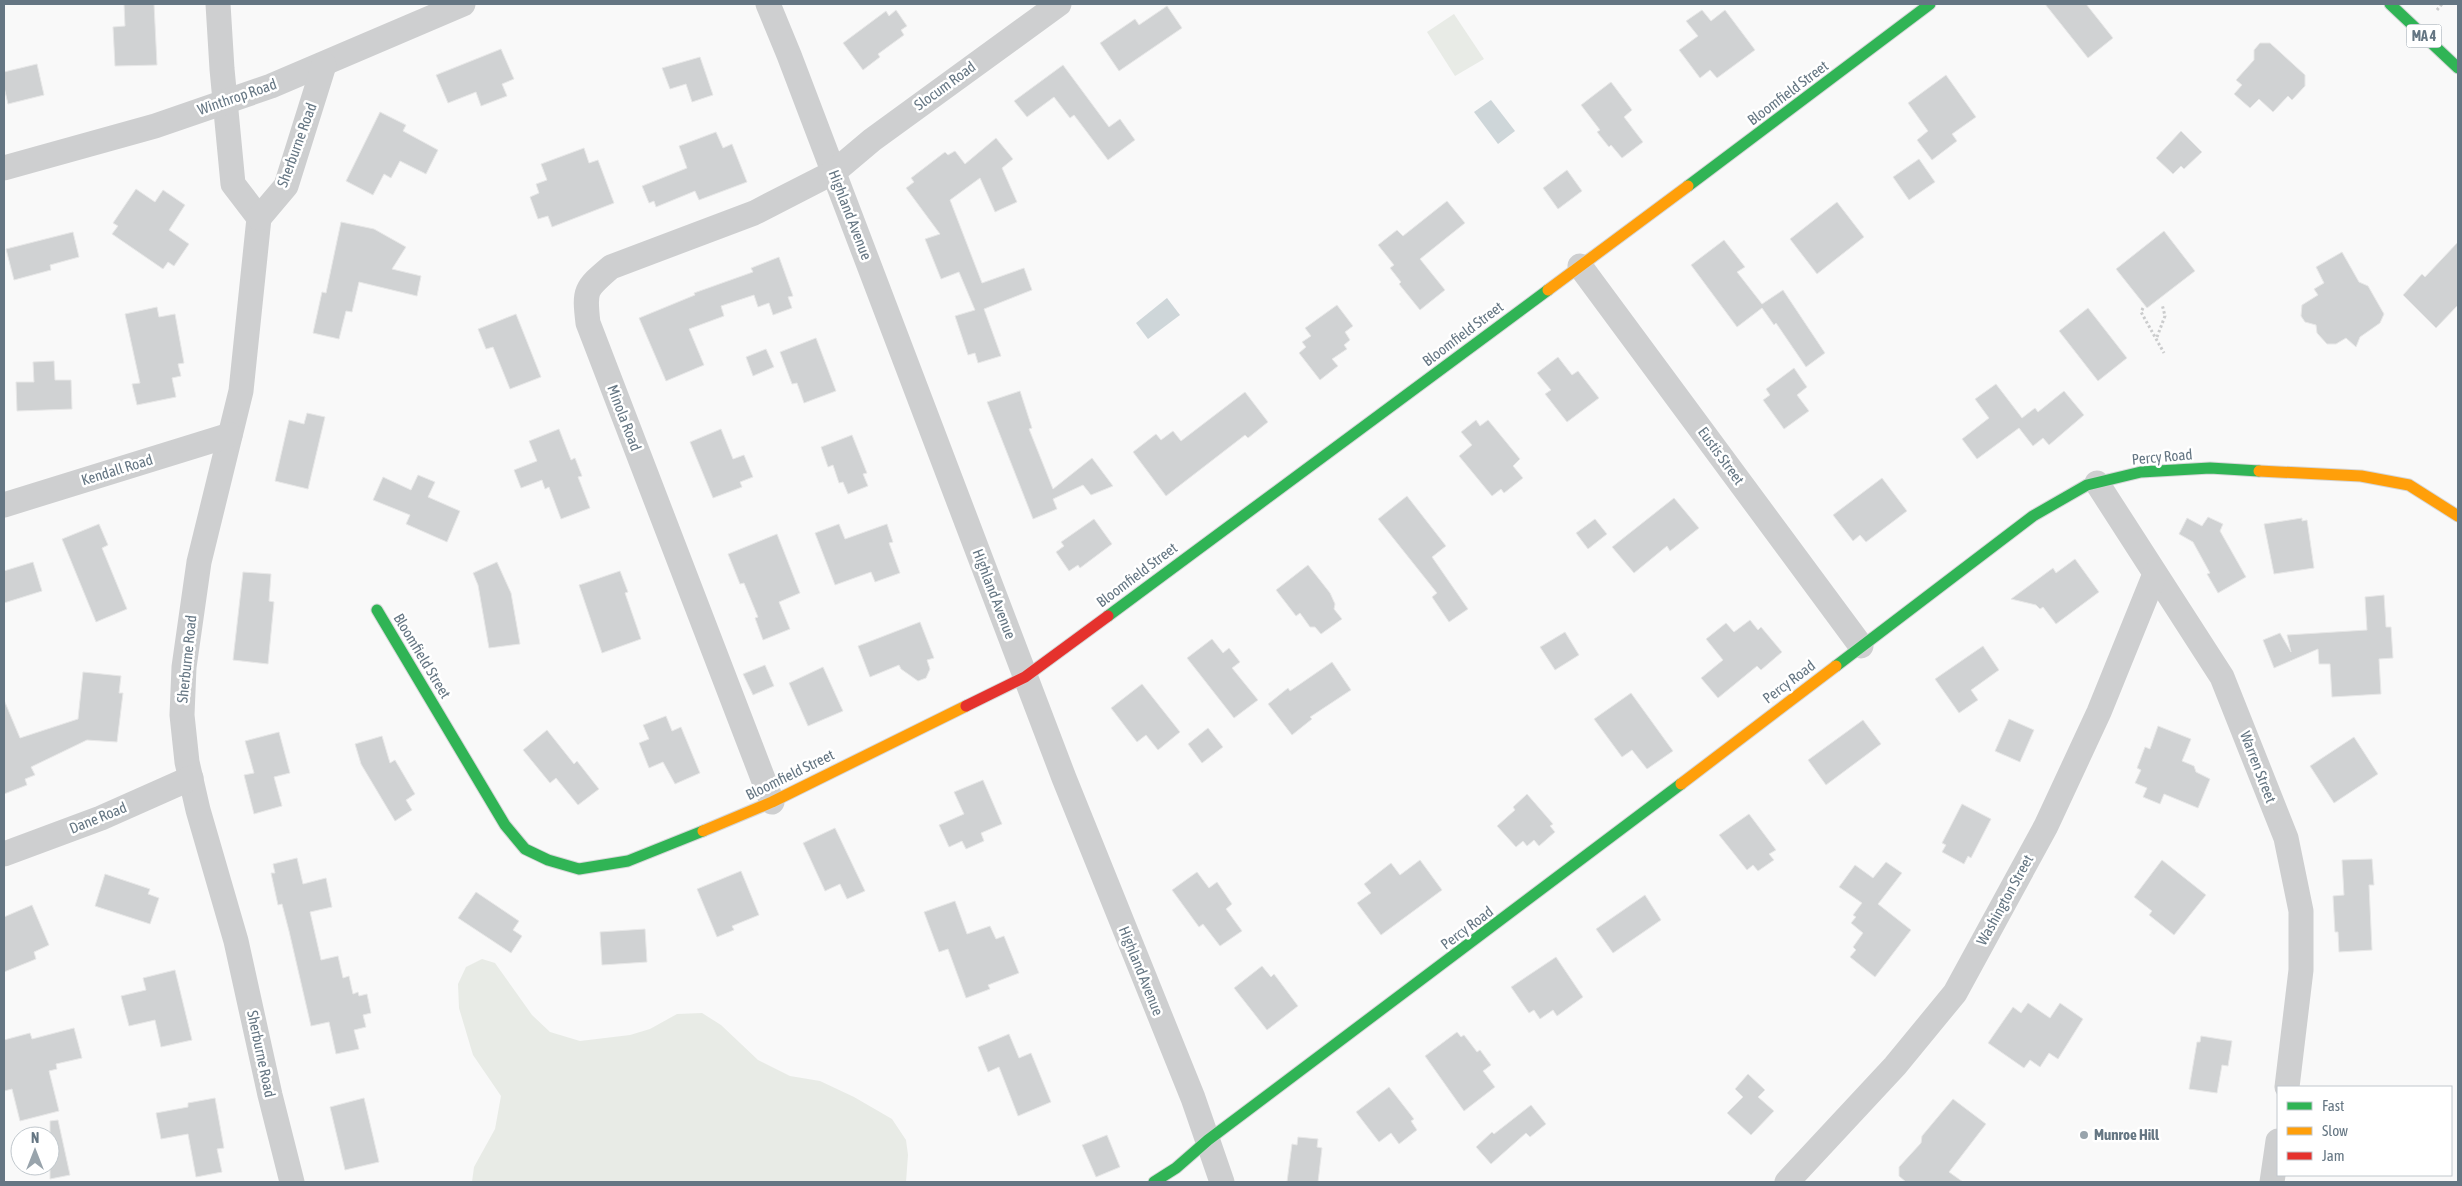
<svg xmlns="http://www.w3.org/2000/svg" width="2462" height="1186" viewBox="0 0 2462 1186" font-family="'Asap Condensed',sans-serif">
<rect width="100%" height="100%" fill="#f9f9f9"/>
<g fill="#e8ebe6">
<path d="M1454,14L1484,59L1455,76L1427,32Z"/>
<path d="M482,959L495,963L532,1015L550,1032L580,1041L630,1035L650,1029L677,1014L702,1013L721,1025L758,1060L790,1076L820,1081L854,1097L892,1119L906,1140L908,1155L906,1182H472L474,1167L495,1129L501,1096L473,1055L459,1008L458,984L466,967Z"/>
</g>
<g fill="#ced6d9">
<path d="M1491,100L1515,131L1498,144L1474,112Z"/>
<path d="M1167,298L1180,315L1148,339L1136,323Z"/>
</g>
<g fill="#d0d2d3" stroke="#e8e8e8">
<path d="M124,4H154L157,65L115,66L113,27L125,26Z"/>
<path d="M2045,4H2086L2113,38L2088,58Z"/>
<path d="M1167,6L1182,28L1119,71L1100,43L1135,19L1139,25Z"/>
<path d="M896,10L907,26L901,30L904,35L878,54L880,57L863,70L843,43L886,11L889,16Z"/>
<path d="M1702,10L1711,21L1725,10L1755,50L1717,78L1710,70L1700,78L1679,50L1698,36L1686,21Z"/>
<path d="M2260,43H2270L2305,75V86L2292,100L2288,96L2273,112L2259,99L2250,108L2234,94L2242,85L2236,80L2254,60V50Z"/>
<path d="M501,49L514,79L502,84L507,96L481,106L476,92L448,103L436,75Z"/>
<path d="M700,57L713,95L692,102L686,84L670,89L662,68Z"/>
<path d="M37,64L44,95L8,104L4,87V72Z"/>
<path d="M1063,65L1109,127L1120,119L1135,140L1108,160L1074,115L1070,118L1054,97L1027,117L1014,101Z"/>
<path d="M1946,75L1976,117L1952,134L1957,141L1932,160L1917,140L1928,131L1908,103Z"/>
<path d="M1611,82L1632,110L1624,117L1643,142L1622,158L1611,145L1609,147L1597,132L1600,130L1581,105Z"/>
<path d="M380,112L406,125L403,131L438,150L426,174L400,161L391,178L384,174L373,195L346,181Z"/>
<path d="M2181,131L2202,152L2184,169L2181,166L2173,174L2156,158Z"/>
<path d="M716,132L723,148L732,144L747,182L699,200L695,191L656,207L654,201L649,203L642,186L687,168L679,146Z"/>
<path d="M996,138L1013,159L1002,168L1017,202L995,212L980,178L950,200L982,283L1024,268L1032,290L984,309L1001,356L978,363L975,353L968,355L955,316L975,310L959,272L941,279L925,239L940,234L906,188L914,182L911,178L945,152L948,155L955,151L965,164Z"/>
<path d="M584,148L589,163L598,160L614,203L552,227L548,216L538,219L530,197L539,193L536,184L547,180L541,164Z"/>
<path d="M1919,159L1935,182L1909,200L1893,177Z"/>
<path d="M1567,170L1582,191L1558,209L1543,188Z"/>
<path d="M136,189L155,202L163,190L185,205L169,230L189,244L174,266L168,262L163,269L112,234L118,226L113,223Z"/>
<path d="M1447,201L1465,223L1420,259L1445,290L1420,310L1399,284L1401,282L1390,268L1394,265L1378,245L1397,230L1403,236Z"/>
<path d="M1837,202L1864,237L1817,274L1790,239Z"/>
<path d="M341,222L374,229L406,247L392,269L421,276L417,296L359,282L352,312L346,311L339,339L313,333L322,292L326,293Z"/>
<path d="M2164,231L2195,271L2147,308L2116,269Z"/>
<path d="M73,232L79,257L50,265L51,270L14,280L6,249Z"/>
<path d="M1724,240L1745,267L1737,272L1762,304L1783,290L1825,353L1806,367L1776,323L1774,325L1762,308L1737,327L1691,265Z"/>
<path d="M2458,242V305L2436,328L2403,295L2422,274L2425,277Z"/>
<path d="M2342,252L2359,282L2368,286L2384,314L2380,323L2360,337L2356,347L2346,338L2336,344H2327L2317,333L2316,325L2305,322L2301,316L2302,305L2318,295L2314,289L2324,283L2316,267Z"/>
<path d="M779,257L793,296L788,297L792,308L773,315L769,303L758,307L754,295L721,306L724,316L689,329L704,365L666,381L639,318L695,295L694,293L753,272L751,268Z"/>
<path d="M1337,305L1353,326L1345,332L1350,340L1344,345L1347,349L1332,359L1338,366L1320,380L1299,353L1306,347L1302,342L1311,336L1305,328Z"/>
<path d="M157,307L159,317L175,314L184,363L178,364L181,376L172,378L176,397L137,405L132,384L140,383L125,314Z"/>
<path d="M2088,308L2127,358L2098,381L2059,331Z"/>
<path d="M516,314L541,377L510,389L493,347L486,349L478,329Z"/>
<path d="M816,338L836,391L804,403L797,383L792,384L780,352Z"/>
<path d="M766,349L774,367L753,376L746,357Z"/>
<path d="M1558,357L1572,375L1578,371L1599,398L1567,422L1545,394L1551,390L1537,373Z"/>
<path d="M54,361L55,380H71L72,409L17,411L16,382H34L33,362Z"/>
<path d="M1794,368L1807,387L1797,395L1809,411L1784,429L1763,400L1770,395L1766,389Z"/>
<path d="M1996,384L2022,418L2035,408L2038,412L2064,391L2084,415L2049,445L2043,438L2033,446L2019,428L1977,459L1962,439L1989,418L1975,399Z"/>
<path d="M1020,391L1032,428L1029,429L1053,489L1092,458L1113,486L1091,495L1083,485L1053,499L1057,509L1033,519L987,402Z"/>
<path d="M1245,392L1268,422L1248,438L1245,435L1166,496L1133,452L1156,434L1161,440L1173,431L1181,441Z"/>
<path d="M307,413L325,417L308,489L275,481L289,420L304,424Z"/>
<path d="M1476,420L1480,426L1488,420L1520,459L1513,466L1523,478L1504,493L1501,489L1492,496L1459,456L1472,445L1461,432Z"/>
<path d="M559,429L571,460L575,458L582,476L578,477L590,508L561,519L549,487L545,489L542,480L521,488L514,470L537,461L529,441Z"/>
<path d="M721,429L733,459L744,455L753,477L740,482L742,487L713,498L690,442Z"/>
<path d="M852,435L867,473L863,474L868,486L848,494L843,482L839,483L833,465L828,467L821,447Z"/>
<path d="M418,475L435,482L428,497L460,511L447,542L406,524L410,515L373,500L383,477L411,490Z"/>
<path d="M1882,478L1907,511L1866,542L1860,535L1853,541L1833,515Z"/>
<path d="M1407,496L1446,546L1432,557L1468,609L1449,622L1432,597L1437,593L1378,519Z"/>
<path d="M1674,498L1699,528L1670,551L1667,546L1634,573L1612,547Z"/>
<path d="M2208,517L2223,524L2220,531L2246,577L2218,593L2207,574L2210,573L2193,542L2179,534L2187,518L2202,526Z"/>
<path d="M2302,518V521L2307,520L2314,568L2274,574L2264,524Z"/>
<path d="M1094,519L1112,544L1080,568L1078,565L1069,571L1056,552L1064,546L1061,542Z"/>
<path d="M1595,519L1607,534L1588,549L1576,533Z"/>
<path d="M99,524L108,545L102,548L127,609L96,622L62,539Z"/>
<path d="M839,524L845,539L887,524L893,542L889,543L900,573L875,582L871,572L835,585L815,533Z"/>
<path d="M777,534L800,593L779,602L790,629L763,640L755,618L758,617L744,583L740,584L728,554Z"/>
<path d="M2075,559L2099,592L2056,624L2043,607L2040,609L2036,605L2011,599L2053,568L2056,573Z"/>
<path d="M33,562L42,591L4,603V571Z"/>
<path d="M497,562L511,593L520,644L489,648L478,585L473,573Z"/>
<path d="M1308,565L1330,593L1335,604L1334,609L1342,619L1321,634L1315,627H1310L1300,613L1296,616L1276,590Z"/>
<path d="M620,571L628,592L625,593L641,639L602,653L579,585Z"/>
<path d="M243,572L271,574L269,601L274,602L268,664L233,660Z"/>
<path d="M2384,595L2386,627H2391L2393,658L2379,659L2381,694L2332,697L2330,664H2319L2318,649L2274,668L2263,640L2280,633L2291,652L2287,635L2367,630L2365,597Z"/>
<path d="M1750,620L1758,630L1761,627L1782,652L1761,670L1757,666L1718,698L1701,678L1723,660L1706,639L1726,623L1734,632Z"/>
<path d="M920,622L934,658L927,660L930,669L926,678L918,681L901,669L899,665L870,677L858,646Z"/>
<path d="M1565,632L1579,655L1555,670L1540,647Z"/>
<path d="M1212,639L1223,653L1229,648L1240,662L1232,668L1258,700L1234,718L1187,658Z"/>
<path d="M1983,646L1999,670L1971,690L1978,700L1959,713L1935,679Z"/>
<path d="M1332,662L1351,690L1310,717L1312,719L1292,735L1268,704L1288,688L1290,691Z"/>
<path d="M765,665L774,686L753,695L743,674Z"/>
<path d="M823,667L843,711L808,726L789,683Z"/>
<path d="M83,672L121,676L119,693H123L117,742L87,740L31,767L35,775L25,779L27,785L4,794V700L20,738L78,719Z"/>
<path d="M1142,684L1180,732L1158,750L1146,735L1137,742L1111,708Z"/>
<path d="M1631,693L1673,751L1647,769L1632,750L1622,757L1594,719Z"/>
<path d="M666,716L672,731L681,727L700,773L675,784L663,762L649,768L639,743L649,739L643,725Z"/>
<path d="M2009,719L2034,730L2020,762L1995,751Z"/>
<path d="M1863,720L1881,744L1826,785L1808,760Z"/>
<path d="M2158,726L2191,739L2182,761L2194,766L2196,772L2210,779L2198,808L2164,794L2160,804L2143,797L2147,788L2135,783L2141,770L2137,768L2145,747L2150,749Z"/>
<path d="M1208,728L1223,747L1202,763L1188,744Z"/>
<path d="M547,730L574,764L577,761L599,789L578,805L556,778L550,783L523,750Z"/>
<path d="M279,732L290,773L274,777L282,806L254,814L244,775L254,773L245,741Z"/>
<path d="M382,736L390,763L395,760L415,794L406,800L412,810L395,821L361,764L355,744Z"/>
<path d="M2354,737L2378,774L2334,803L2310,766Z"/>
<path d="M983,780L1002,824L981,833L984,841L966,849L962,841L949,847L939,825L964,814L954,792Z"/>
<path d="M1527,794L1553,824L1550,826L1555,832L1539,846L1534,840L1527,846L1523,841L1516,847L1497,826L1515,810L1513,807Z"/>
<path d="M1962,804L1991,819L1971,858L1968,856L1964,864L1942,852L1946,845L1942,843Z"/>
<path d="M1749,814L1776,850L1769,854L1774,860L1758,871L1753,865L1747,870L1719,835Z"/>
<path d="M835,828L865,891L847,899L840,884L825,891L803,843Z"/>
<path d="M297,858L303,884L326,878L332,907L310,912L321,960L338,956L343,978L349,976L353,994L358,992L359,996L367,994L371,1013L363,1015L366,1027L354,1030L359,1049L336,1054L329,1022L311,1026L289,931L282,904L278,905L271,873H275L273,864Z"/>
<path d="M2372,859L2374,885H2369L2372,950L2339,952L2338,932H2335L2333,896L2344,895L2342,860Z"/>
<path d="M1420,860L1442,890L1381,935L1357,903L1371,893L1364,884L1391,863L1400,875Z"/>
<path d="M2162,860L2206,895L2174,935L2149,915L2152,911L2134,897Z"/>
<path d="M1886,862L1902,873L1878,904L1911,930L1875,977L1850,957L1856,950L1853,947L1863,933L1851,923L1856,917L1853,915L1862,903L1839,887L1855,865L1873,878Z"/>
<path d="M741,871L759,915L732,926L734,930L717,937L697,889Z"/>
<path d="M1197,872L1209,888L1217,882L1232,904L1226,909L1242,931L1220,946L1203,924L1199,927L1172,890Z"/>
<path d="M105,874L150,889L148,894L159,898L150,924L95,906Z"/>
<path d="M476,892L519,921L513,930L522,936L511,953L458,918Z"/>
<path d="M1645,895L1661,920L1613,953L1596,929Z"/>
<path d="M955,901L967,934L990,926L996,939L1004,936L1019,973L988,985L990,989L966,998L948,949L939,952L924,912Z"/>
<path d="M32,905L49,945L34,952L36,959L4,972V917Z"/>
<path d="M645,929L647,962L602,965L600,932Z"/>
<path d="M1556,957L1583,997L1557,1016L1553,1010L1540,1019L1534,1010L1529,1013L1511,987Z"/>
<path d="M1262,966L1271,977L1274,974L1298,1006L1267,1030L1234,988Z"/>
<path d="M175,970L192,1040L161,1047L155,1020L129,1026L121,996L146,990L143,978Z"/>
<path d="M2028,1003L2050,1018L2060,1003L2083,1019L2058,1059L2049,1053L2040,1067L2030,1060L2024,1068L1988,1043L2013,1007L2021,1013Z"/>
<path d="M74,1028L82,1058L56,1064L57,1069L49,1071L59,1111L20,1121L12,1089L4,1091V1040L30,1033L32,1039Z"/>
<path d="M1457,1032L1461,1037L1464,1035L1477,1052L1480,1050L1491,1065L1483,1071L1495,1087L1464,1111L1425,1056Z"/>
<path d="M1009,1034L1019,1058L1031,1053L1051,1102L1018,1116L999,1067L988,1072L978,1047Z"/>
<path d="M2201,1036L2232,1041L2228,1066L2222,1065L2217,1093L2189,1089L2197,1042H2200Z"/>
<path d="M1748,1074L1765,1090L1758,1097L1774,1111L1751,1135L1727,1113L1743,1097L1735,1089Z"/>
<path d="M1389,1087L1414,1119L1411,1121L1417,1130L1399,1144L1391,1133L1379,1142L1356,1112Z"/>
<path d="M215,1098L224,1148L217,1149L222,1172L196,1177L188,1134L161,1139L156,1113L188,1107V1103Z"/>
<path d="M364,1098L379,1162L345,1170L330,1107Z"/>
<path d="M1953,1099L1986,1124L1949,1172L1963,1182H1906L1899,1176V1167L1921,1143L1922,1136Z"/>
<path d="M1531,1105L1546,1124L1530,1137L1526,1133L1491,1164L1476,1147L1492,1132L1494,1134Z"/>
<path d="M58,1120L70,1175L50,1179V1121Z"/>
<path d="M1107,1135L1120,1167L1096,1177L1082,1145Z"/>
<path d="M1298,1137L1318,1139L1317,1147L1322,1148L1318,1182H1287L1292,1144L1297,1145Z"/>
</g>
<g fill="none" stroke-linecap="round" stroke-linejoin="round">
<defs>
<g id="fast">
<path d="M2390,4L2458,68"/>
<path d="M1688,186L1930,4"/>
<path d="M377,610L505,825L525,849L548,860L579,869L628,861L703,831"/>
<path d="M1108,616L1548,290"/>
<path d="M1836,666L2033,516L2087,485L2141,472L2210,468L2259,471"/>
<path d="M1154,1182L1176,1168L1208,1140L1681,784"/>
</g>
<g id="slow">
<path d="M1548,290L1688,186"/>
<path d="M2259,471L2361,476L2409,485L2458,516"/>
<path d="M1681,784L1836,666"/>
<path d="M703,831L772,802L966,706"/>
</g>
<path id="jam" d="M966,706L1025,677L1108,616"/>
</defs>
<use href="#fast" stroke="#d5d6d7" stroke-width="13"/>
<use href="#slow" stroke="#d5d6d7" stroke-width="13"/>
<use href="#jam" stroke="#d5d6d7" stroke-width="13"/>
<g stroke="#cbcccd" stroke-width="3" stroke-dasharray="2.5 2.5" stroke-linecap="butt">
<path d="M2437,10L2442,4"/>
<path d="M2143,308L2141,312L2164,353"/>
<path d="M2157,337L2165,316L2162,304"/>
</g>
<g stroke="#cecfd0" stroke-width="25">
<path d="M218,4L222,69L233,184L259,218L241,391L199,562L184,667L182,715L187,762L198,810L236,941L270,1095L292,1182"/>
<path d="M768,4L789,55L1064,778L1193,1098L1222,1182"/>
<path d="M4,168L155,126L271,86L463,4"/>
<path d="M259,218L286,186L324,65"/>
<path d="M1580,266L1861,646"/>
<path d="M2097,483L2222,677L2286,838L2301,911V970L2287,1087"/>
<path d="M4,505L230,435"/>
<path d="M772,802L588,323C584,290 585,289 611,267L754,213L834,172L872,140L1059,4"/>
<path d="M4,854L101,818L191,778"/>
<path d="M1787,1182L1895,1066L1955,993L2046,826L2099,712L2155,574"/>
<path d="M2272,1182L2278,1141"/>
</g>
<use href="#fast" stroke="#30b455" stroke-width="11"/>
<use href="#slow" stroke="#ff9f0a" stroke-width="11"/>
<use href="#jam" stroke="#e5322d" stroke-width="11"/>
</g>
<circle fill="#99a4ac" stroke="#fff" stroke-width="2" cx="2084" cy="1135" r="5"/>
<g text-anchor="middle" stroke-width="5" stroke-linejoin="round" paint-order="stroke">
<rect fill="#fff" stroke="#939fa8" stroke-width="1" x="2406.5" y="24.5" width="35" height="23" rx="4"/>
<g font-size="14" font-weight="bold" fill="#657683">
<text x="2424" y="41">MA 4</text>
</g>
<g font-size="15" fill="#657683" stroke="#fff">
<text transform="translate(945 86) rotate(-36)" y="5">Slocum Road</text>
<text transform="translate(1788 93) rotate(-37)" y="5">Bloomfield Street</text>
<text transform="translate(237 97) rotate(-19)" y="5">Winthrop Road</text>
<text transform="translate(297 145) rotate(-70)" y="5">Sherburne Road</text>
<text transform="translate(850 215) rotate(69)" y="5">Highland Avenue</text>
<text transform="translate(1463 334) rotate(-37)" y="5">Bloomfield Street</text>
<text transform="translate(624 418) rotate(69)" y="5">Minola Road</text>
<text transform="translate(1721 456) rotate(54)" y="5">Eustis Street</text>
<text transform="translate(2162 457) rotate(-5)" y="5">Percy Road</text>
<text transform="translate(117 470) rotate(-17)" y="5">Kendall Road</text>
<text transform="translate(1137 575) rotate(-37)" y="5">Bloomfield Street</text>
<text transform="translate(994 594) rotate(69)" y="5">Highland Avenue</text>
<text transform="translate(422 656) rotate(59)" y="5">Bloomfield Street</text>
<text transform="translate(187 659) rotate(-84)" y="5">Sherburne Road</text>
<text transform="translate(1789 682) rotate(-37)" y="5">Percy Road</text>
<text transform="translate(2258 767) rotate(69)" y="5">Warren Street</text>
<text transform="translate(790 775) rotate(-26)" y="5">Bloomfield Street</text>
<text transform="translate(98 818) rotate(-22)" y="5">Dane Road</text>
<text transform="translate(2005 900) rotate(-61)" y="5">Washington Street</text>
<text transform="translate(1467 928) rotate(-37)" y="5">Percy Road</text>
<text transform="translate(1141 971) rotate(68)" y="5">Highland Avenue</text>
<text transform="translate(261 1054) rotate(78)" y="5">Sherburne Road</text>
</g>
<g font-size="15" font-weight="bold" fill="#657683" stroke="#fff" text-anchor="start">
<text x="2094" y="1140">Munroe Hill</text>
</g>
</g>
<rect width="2462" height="1186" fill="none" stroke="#657683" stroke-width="10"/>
<rect x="2277" y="1086" width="175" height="90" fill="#ffffff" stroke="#c1c8cd"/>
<rect x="2287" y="1102" width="25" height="8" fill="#30b455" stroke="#c1c8cd"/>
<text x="2322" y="1111" font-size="15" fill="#657683">Fast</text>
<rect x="2287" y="1127" width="25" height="8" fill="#ff9f0a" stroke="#c1c8cd"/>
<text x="2322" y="1136" font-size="15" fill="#657683">Slow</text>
<rect x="2287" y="1152" width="25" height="8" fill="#e5322d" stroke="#c1c8cd"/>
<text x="2322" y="1161" font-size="15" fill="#657683">Jam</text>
<g transform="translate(35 1151)"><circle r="24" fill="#ffffff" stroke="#c1c8cd"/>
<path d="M0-4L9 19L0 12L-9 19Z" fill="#99a4ac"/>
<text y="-8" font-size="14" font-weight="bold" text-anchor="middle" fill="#657683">N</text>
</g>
</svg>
